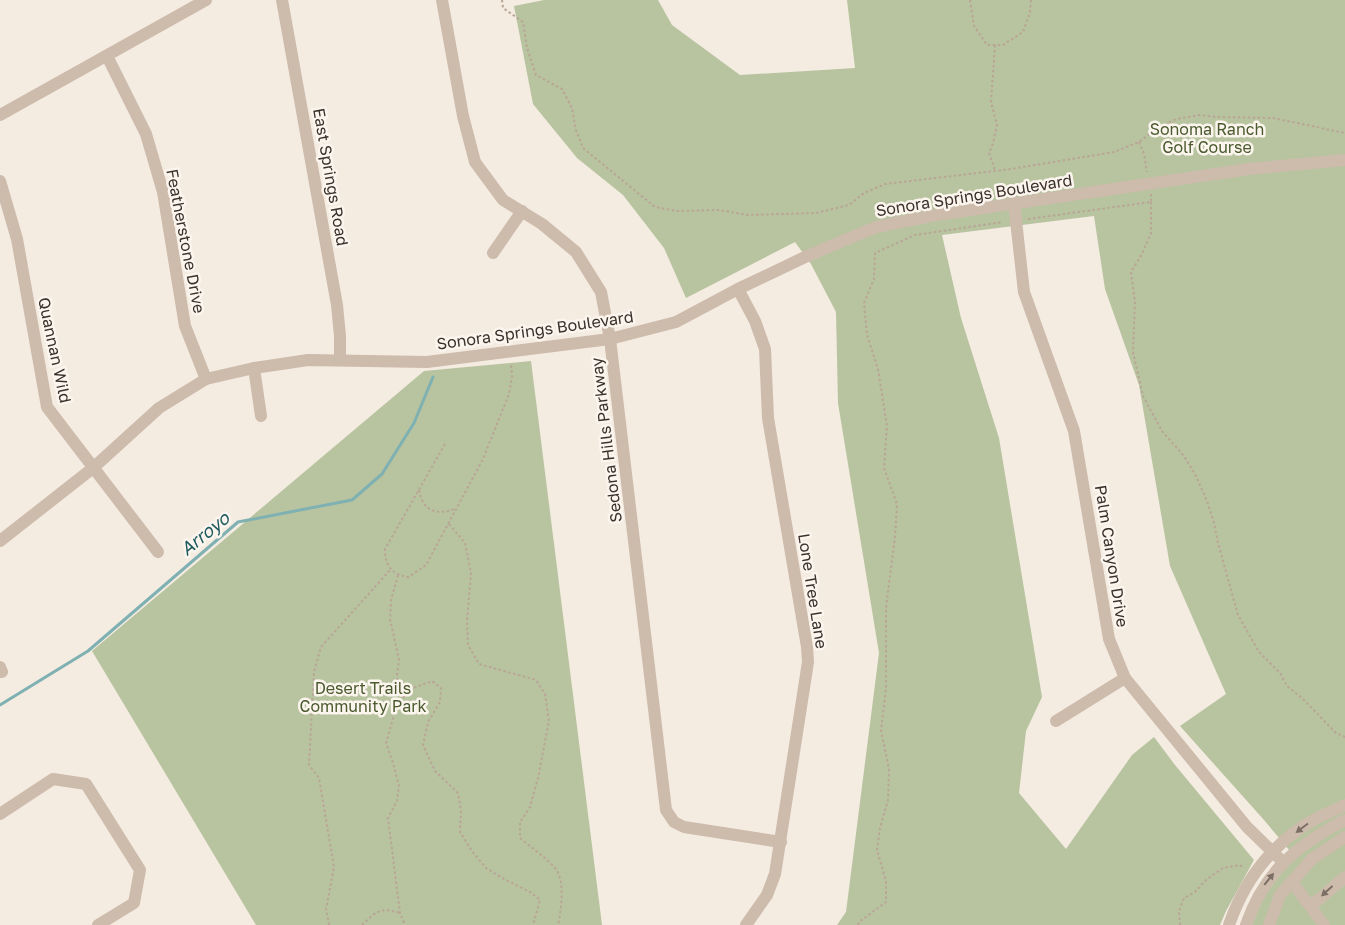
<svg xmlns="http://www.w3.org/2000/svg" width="1345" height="925" viewBox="0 0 1345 925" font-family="'Golos Text',sans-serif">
<rect width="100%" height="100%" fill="#f4ebe1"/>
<g fill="#b8c4a0">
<path d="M544,0H658L672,25L740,75L855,68L847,0H1345V925H1252L1264,894L1295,857L1264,820L1180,726L1226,694L1170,566L1139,385L1105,289L1094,216L942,235L961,318L999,438L1042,697L1026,731L1019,793L1066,849L1132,755L1154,737L1175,765L1254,860L1226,911L1220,925H837L846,912L879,653L838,403L836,312L811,264L795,242L686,298L664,248L623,195L577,158L533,104L514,6Z"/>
<path d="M531,361L602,925H256L92,651L424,371Z"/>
</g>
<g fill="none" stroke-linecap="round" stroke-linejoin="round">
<path stroke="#7fb0b2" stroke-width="3" d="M0,705L88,651L238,522L352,500L382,474L414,423L433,377"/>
<g stroke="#b9a596" stroke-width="2" stroke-dasharray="2.5 2.5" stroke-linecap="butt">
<path d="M502,0L503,8L523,22L527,48L536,75L562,89L572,108L576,130L583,148L655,207L677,211L719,210L748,215L816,213L849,205L864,193L885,184L1011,169L1114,152L1139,142L1156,129L1176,119L1200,115L1217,117L1273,118L1345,133"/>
<path d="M970,0L974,26L987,45H1003L1023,32L1030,12L1031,0"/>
<path d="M995,45L991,102L997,125L993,143L989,153L995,170"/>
<path d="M1139,142L1144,154L1147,172"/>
<path d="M1151,202V233L1142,254L1131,272L1135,302L1133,352L1143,396L1162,431L1184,456L1196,476L1207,501L1214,523L1218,543L1238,615L1259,652L1280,673L1287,686L1303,699L1336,733L1345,737"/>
<path d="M1028,219L1151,202V194"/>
<path d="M445,444L385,549C385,566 392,575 409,577L426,565L483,459L509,394L512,376L511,363"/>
<path d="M419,490C423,512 436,515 456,509"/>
<path d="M449,524L465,543L471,573L467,620L468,645L479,664L536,680L545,694L549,721L538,778L530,807L520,822V838C528,845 553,863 557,871C565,884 561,912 558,925"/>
<path d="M398,575L391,600L390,619L399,660L397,675L398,701L386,743L393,763L399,786L397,801L388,818L400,913L405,925"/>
<path d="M399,701L413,688L432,681L441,688L440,702L428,722L423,745L435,771L458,793L461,811L460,832L472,851L486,868L504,879L530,892L540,900L533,925"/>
<path d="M329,925L326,909L334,867L319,778L309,765L314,672L321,647L391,569"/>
<path d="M362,925C377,911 379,907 400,913"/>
<path d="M858,925L859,922L886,902V881L877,850L880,828L888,800L889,769L881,730L886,689V608L895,537L897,504L884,468L887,426L878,369L867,335L864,303L874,279L875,253L915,235L1003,222"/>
<path d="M1180,925L1179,911L1184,898L1195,892L1207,879L1223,868L1240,865L1244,868"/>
</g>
<g stroke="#cdbbac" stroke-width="12">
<path d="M282,0L337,305L340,336V360"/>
<path d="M442,0L463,116L475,162L503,200L542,224L576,252L601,292L610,339L666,810L674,822L684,827L781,842"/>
<path d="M107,56L146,134L163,192L185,326L206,379"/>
<path d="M0,115L206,0"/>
<path d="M0,181L17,239L47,407L158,552"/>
<path d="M1014,203L1024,292L1074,431L1109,639L1125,678L1247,827L1283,862"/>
<path d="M493,253L522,211"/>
<path d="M738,289L755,321L765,349L768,418L807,647L808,662L775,874L767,895L746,925"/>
<path d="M254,368L261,416"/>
<path d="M0,541L93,468L159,408L206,379L254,368L308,360L427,362L610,339L676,322L738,289L805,257L876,227L936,215L1249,169L1345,160"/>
<path d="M0,667L2,672"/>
<path d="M1056,721L1125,678"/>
<path d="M0,814L53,779L86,784L140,870L134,903L98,925"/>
<path d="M1292,882L1324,925"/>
<path d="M1311,906L1345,877"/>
<path d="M1229,925C1244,881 1270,846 1310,822C1321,815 1334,811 1345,805"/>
<path d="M1246,925C1264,872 1297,845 1345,820"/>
<path d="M1269,925L1280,895L1312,859L1345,837"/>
</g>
</g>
<defs><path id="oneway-solid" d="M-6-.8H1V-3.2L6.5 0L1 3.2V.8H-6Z" transform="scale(1.25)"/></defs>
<g fill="#7d6f65">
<use href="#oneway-solid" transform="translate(1302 828) rotate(143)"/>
<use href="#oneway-solid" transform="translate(1269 879) rotate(-51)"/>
<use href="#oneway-solid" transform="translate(1327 891) rotate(138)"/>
</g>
<g text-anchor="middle" stroke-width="5" stroke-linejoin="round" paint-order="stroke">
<g font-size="16" fill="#4a5a2e" stroke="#fbf5ee">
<text x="1207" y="135">Sonoma Ranch<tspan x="1207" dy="18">Golf Course</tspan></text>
<text x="363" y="694">Desert Trails<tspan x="363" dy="18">Community Park</tspan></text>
</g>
<g font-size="16" fill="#3b302b" stroke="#fbf5ee">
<text transform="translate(331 177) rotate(80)" y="6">East Springs Road</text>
<text transform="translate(974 195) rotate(-9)" y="6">Sonora Springs Boulevard</text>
<text transform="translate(186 241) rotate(79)" y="6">Featherstone Drive</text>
<text transform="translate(535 330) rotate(-8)" y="6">Sonora Springs Boulevard</text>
<text transform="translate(55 350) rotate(78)" y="6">Quannan Wild</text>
<text transform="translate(606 440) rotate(-97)" y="6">Sedona Hills Parkway</text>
<text transform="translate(1112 556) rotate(81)" y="6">Palm Canyon Drive</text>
<text transform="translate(813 591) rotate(81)" y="6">Lone Tree Lane</text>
</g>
<g font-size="18" font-style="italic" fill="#1f5a5e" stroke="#fbf5ee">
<text transform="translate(205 534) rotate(-39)" y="6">Arroyo</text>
</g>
</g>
</svg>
